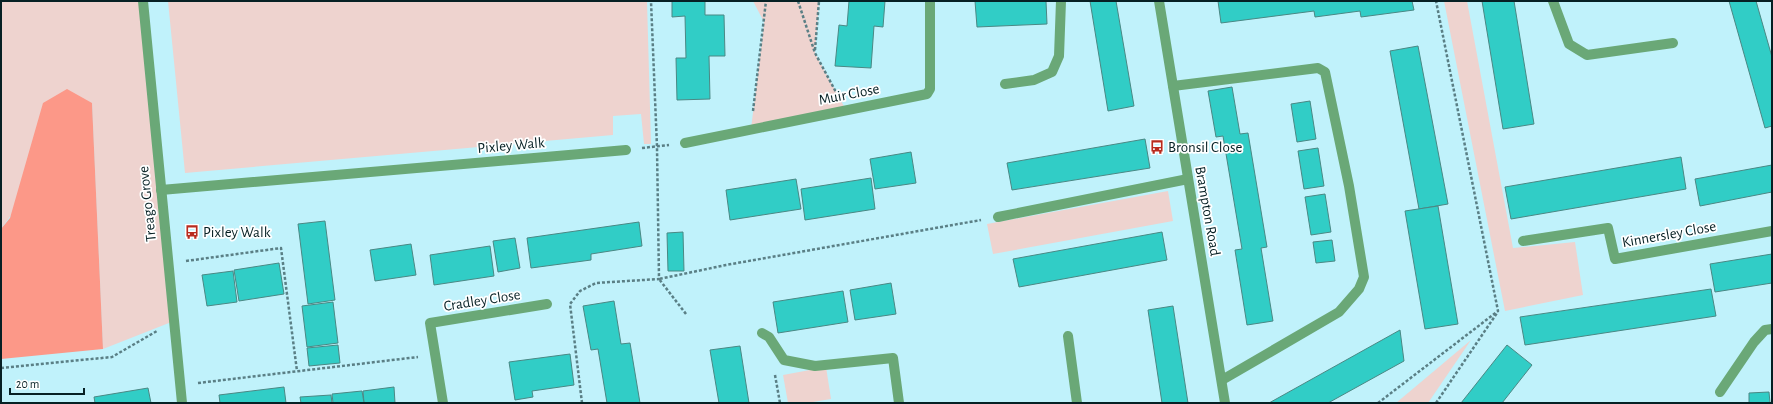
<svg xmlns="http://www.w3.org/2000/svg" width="1773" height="404" viewBox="0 0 1773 404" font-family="'Alegreya Sans',sans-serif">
<rect width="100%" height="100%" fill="#c0f2fb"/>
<g fill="#eed3cf">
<path d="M1,1H143L174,321L103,349L92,103L1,229Z"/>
<path d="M168,1H647L651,144H644L641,114L613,116V135L185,173Z"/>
<path d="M753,1H819L815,53L846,110L751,129L764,22Z"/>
<path d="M1444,1H1467L1513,248L1575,242L1583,295L1505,311Z"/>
<path d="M1168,191L1173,221L993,254L987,224Z"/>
<path d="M1471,340L1428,403H1396Z"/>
<path d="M826,367L831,399L807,403H788L783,375Z"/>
</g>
<path fill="#fc9888" d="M67,89L92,103L103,349L1,359V229L10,218L43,103Z"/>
<g fill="#31cdc6" stroke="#4a8884">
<path d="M672,1H705V15H724L725,56H709L710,99L677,100L676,58H686L685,16L672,17Z"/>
<path d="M849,1H885L883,27L874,26L871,68L835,66L839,25L847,26Z"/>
<path d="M975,1H1046L1047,24L977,27Z"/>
<path d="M1090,1H1116L1134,106L1108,111Z"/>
<path d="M1218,1H1412L1414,10L1361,17L1360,11L1315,17L1314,11L1221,23Z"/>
<path d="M1482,1H1514L1534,124L1503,129Z"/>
<path d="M1729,1H1756L1772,57V126L1765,128Z"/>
<path d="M1418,46L1448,204L1419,209L1390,51Z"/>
<path d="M1232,87L1240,134L1248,133L1267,247L1261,248L1273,321L1247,325L1235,250L1242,249L1223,136L1216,137L1208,91Z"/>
<path d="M1310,101L1316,139L1297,142L1291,104Z"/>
<path d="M1145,139L1150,168L1012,190L1007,163Z"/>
<path d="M1318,148L1324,186L1304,189L1298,151Z"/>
<path d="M911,152L916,183L875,189L870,159Z"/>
<path d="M1681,157L1686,189L1511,219L1505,187Z"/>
<path d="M1772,165V192L1700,206L1695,179Z"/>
<path d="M871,178L875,209L805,220L801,189Z"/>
<path d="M796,179L801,209L730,220L726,190Z"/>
<path d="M1325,194L1331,232L1311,235L1305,197Z"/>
<path d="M1438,206L1458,324L1425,329L1405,211Z"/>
<path d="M325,221L335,300L308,304L298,224Z"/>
<path d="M639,222L642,246L591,254V260L531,268L527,238Z"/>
<path d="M683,232L684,271H668L667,233Z"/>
<path d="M1162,232L1167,260L1019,287L1013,259Z"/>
<path d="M515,238L520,268L498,272L493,241Z"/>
<path d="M1332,240L1335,261L1316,263L1313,242Z"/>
<path d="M411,244L416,275L375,281L370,250Z"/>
<path d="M490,246L494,276L434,285L430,255Z"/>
<path d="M1772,254V283L1715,292L1710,264Z"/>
<path d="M279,263L284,294L239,301L234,270Z"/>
<path d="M233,271L237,302L207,306L202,275Z"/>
<path d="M891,283L896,314L855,320L850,290Z"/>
<path d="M1711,289L1716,316L1525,345L1520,317Z"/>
<path d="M843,291L848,322L778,333L773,302Z"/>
<path d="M614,301L621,344L630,343L640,403H607L598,349L591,350L583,306Z"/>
<path d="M333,302L338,343L307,347L302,306Z"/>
<path d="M1173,306L1188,403H1162L1148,310Z"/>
<path d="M1400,330L1404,361L1328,403H1269Z"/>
<path d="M338,345L340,363L309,366L307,348Z"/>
<path d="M1507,345L1532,365L1502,403H1461Z"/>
<path d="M740,346L749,403H719L710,350Z"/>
<path d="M570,354L574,385L532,391L533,397L515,400L509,362Z"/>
<path d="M284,387L286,403H220L219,395Z"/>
<path d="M394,387L395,403H364L363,391Z"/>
<path d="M148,388L151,403H95L94,397Z"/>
<path d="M362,391L364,403H333L332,394Z"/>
<path d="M1769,392L1770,403H1749V393Z"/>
<path d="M331,395L332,403H301L300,397Z"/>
</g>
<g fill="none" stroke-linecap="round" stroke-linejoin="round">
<g stroke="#5a7f85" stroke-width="2.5" stroke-dasharray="3 2" stroke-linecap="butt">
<path d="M798,1L815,53L837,94"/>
<path d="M815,50L819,1"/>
<path d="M753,111L766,1"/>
<path d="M642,148L669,145"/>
<path d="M186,261L281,248L297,371"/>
<path d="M686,314L659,279L726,265L981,220"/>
<path d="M1,368L112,357L157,331"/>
<path d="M775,375L780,403"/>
<path d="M198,383L418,357"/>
<path d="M582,403L570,304L580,291L596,283L659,279L657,147L651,1"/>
<path d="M1378,403L1498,311L1436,1"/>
<path d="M1436,403L1497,313"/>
</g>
<g stroke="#6aa877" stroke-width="10">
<path d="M1553,1L1569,44L1587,55L1673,43"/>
<path d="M1005,84L1034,80L1052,72L1059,56L1061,1"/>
<path d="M1173,86L1318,68L1325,72L1349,186L1364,277L1359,289L1339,312L1222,380"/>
<path d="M1068,336L1077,403"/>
<path d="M1720,392L1754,342L1765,330L1772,329"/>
</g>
<g stroke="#6aa877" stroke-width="10">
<path d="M143,1L182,403"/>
<path d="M1159,1L1225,403"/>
<path d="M685,143L927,94L930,89V1"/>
<path d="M161,190L626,150"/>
<path d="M998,217L1188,179"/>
<path d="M1523,241L1608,228L1615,259L1772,231"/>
<path d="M762,333L769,337L784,360L815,366L893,358L899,403"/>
<path d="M443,403L430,323L547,304"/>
</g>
</g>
<defs>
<symbol id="bus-bare" viewBox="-9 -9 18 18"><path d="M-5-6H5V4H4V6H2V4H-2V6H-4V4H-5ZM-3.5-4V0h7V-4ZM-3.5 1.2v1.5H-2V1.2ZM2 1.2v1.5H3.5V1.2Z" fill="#b92b1e" stroke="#fff" stroke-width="2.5" paint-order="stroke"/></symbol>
</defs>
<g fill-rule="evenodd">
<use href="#bus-bare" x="1147" y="137" width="20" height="20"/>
<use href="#bus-bare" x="182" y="222" width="20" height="20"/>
</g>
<g text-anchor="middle" stroke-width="3.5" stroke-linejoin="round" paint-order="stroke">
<g font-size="15" fill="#062024" stroke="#fff">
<text transform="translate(849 94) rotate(-11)" y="5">Muir Close</text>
<text transform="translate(511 145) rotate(-5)" y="5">Pixley Walk</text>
<text transform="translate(147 204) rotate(-96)" y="5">Treago Grove</text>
<text transform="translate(1208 211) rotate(80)" y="5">Brampton Road</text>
<text transform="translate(1669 234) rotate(-10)" y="5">Kinnersley Close</text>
<text transform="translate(482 300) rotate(-9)" y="5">Cradley Close</text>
</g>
<g font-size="15" fill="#062024" stroke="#fff" text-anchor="start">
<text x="1168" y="152">Bronsil Close</text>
<text x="203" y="237">Pixley Walk</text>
</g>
</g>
<rect width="1773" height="404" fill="none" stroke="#062024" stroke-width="4"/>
<path d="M10 388v6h74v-6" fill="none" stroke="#062024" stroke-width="2"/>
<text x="16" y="388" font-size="12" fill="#062024" stroke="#ffffff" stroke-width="3" paint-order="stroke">20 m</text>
</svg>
